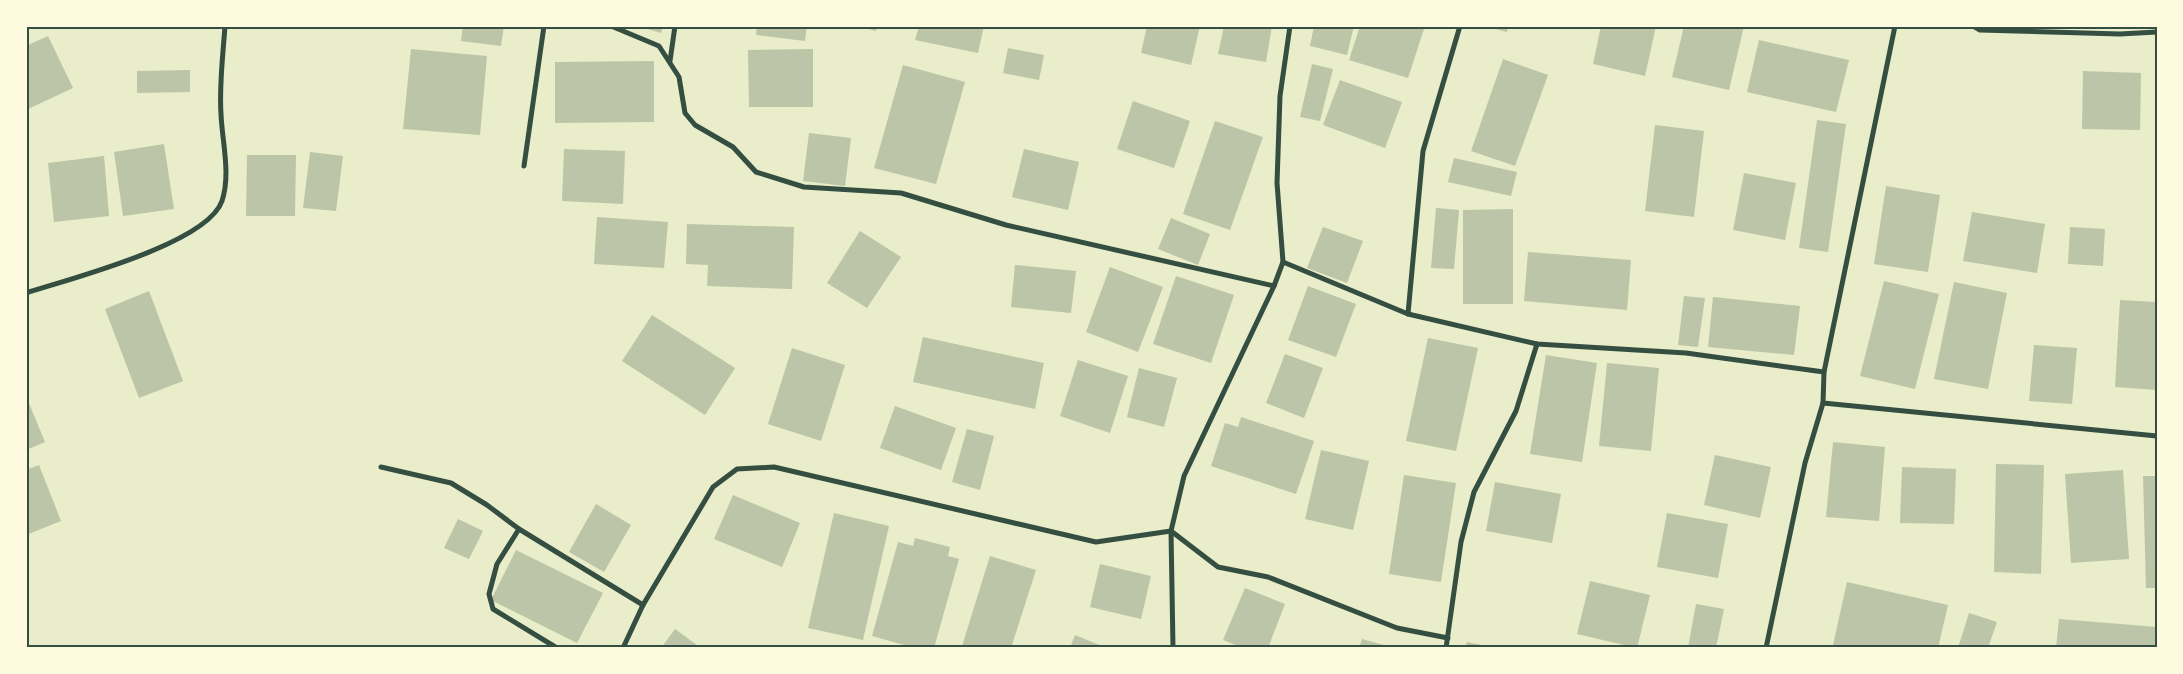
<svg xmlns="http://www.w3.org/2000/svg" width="2183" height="674" viewBox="0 0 2183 674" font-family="'Nunito Sans',sans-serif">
<rect width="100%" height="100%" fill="#e9edc9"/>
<g fill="#bcc5a7">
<path d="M463,26H504L501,46L461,41Z"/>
<path d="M637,26H663L661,33Z"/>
<path d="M757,26H807L805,41L756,35Z"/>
<path d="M856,26H877L876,31Z"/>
<path d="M919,26H984L978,53L915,40Z"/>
<path d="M1147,26H1200L1191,65L1141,53Z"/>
<path d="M1224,26H1272L1266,62L1218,54Z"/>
<path d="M1314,26H1354L1347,55L1310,46Z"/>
<path d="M1360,26H1425L1408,78L1349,60Z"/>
<path d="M1485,26H1508L1507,32Z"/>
<path d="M1601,26H1656L1645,76L1593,64Z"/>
<path d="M1684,26H1744L1729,90L1672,77Z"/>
<path d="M48,36L73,88L26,110V46Z"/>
<path d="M1759,40L1849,60L1836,112L1747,92Z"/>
<path d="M1008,48L1044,55L1039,80L1003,73Z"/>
<path d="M411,49L487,56L480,135L403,129Z"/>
<path d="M813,49V107H749L748,50Z"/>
<path d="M1503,59L1548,75L1515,166L1471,151Z"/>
<path d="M654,61V122L555,123V62Z"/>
<path d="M1312,64L1333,69L1320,121L1300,117Z"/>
<path d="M903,65L965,82L936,184L874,168Z"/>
<path d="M190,70V92L137,93V71Z"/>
<path d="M2083,71L2141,73L2140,130L2082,129Z"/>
<path d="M1340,80L1402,102L1385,148L1323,125Z"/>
<path d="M1133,101L1190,121L1174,168L1117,149Z"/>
<path d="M1817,120L1846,124L1828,252L1799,248Z"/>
<path d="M1215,121L1263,137L1230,230L1183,214Z"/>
<path d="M1655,125L1704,131L1694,217L1645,211Z"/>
<path d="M809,133L851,138L845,186L803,181Z"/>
<path d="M164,144L174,209L123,216L114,152Z"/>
<path d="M564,149L625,151L623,204L562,201Z"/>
<path d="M1024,149L1079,162L1068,210L1012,197Z"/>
<path d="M310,152L343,156L336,211L303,208Z"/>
<path d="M247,155H296L295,216H246Z"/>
<path d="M104,156L109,216L54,222L48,163Z"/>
<path d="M1454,158L1517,172L1511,196L1448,182Z"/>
<path d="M1744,173L1796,183L1785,240L1733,230Z"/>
<path d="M1886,186L1940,195L1928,272L1874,264Z"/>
<path d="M1436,208L1459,210L1454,269L1431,268Z"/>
<path d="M1513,209V304H1463V210Z"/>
<path d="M1972,212L2045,224L2037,273L1963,261Z"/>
<path d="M597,217L668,222L664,268L594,264Z"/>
<path d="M1171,218L1210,234L1198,265L1158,249Z"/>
<path d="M687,224L794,227L792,289L707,286L708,265L686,264Z"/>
<path d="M1323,227L1363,241L1347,283L1307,268Z"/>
<path d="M2070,227L2105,229L2103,266L2068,264Z"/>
<path d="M860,231L901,257L867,308L827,283Z"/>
<path d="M1528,252L1631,260L1627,310L1524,301Z"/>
<path d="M1015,265L1076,271L1071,313L1011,307Z"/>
<path d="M1110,267L1163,287L1138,352L1086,332Z"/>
<path d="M1176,276L1234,295L1211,363L1153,344Z"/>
<path d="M1884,281L1939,294L1915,389L1860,376Z"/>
<path d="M1954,282L2007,293L1988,389L1934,379Z"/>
<path d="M1308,286L1356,304L1336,357L1288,340Z"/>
<path d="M149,291L183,381L139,398L105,309Z"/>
<path d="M1684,296L1705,298L1698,347L1678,345Z"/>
<path d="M1713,297L1800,306L1794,355L1708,347Z"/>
<path d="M2120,300L2157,302V390L2115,387Z"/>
<path d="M652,315L735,368L705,415L622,361Z"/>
<path d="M923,337L1044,363L1035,409L913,382Z"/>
<path d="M1428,338L1478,348L1456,451L1406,441Z"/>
<path d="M2034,345L2077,348L2072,404L2029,401Z"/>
<path d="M792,348L845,365L821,441L768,424Z"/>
<path d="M1285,354L1323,368L1304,418L1266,403Z"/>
<path d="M1546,355L1597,363L1582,462L1530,454Z"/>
<path d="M1078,360L1128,376L1110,433L1060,416Z"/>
<path d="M1607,363L1659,368L1651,451L1599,446Z"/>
<path d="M1139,368L1177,378L1164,427L1127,417Z"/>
<path d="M26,396L45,442L26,450Z"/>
<path d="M895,406L956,428L941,470L880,448Z"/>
<path d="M1241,417L1314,441L1296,494L1211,466L1225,423L1238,427Z"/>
<path d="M967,429L994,436L980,490L952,482Z"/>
<path d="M1833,442L1885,447L1879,521L1826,517Z"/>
<path d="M1321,450L1369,461L1353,530L1305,519Z"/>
<path d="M1715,455L1771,467L1760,518L1704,505Z"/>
<path d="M1996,464L2044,465L2041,574L1994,572Z"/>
<path d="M39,465L61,521L26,535V470Z"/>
<path d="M1902,467L1956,469L1954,524L1900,523Z"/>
<path d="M2123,470L2129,559L2071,563L2065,474Z"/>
<path d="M1404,475L1456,483L1441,582L1389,574Z"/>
<path d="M2143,476H2157V588H2146Z"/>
<path d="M1495,482L1561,494L1552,543L1486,531Z"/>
<path d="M733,495L800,523L782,567L714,539Z"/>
<path d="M596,504L631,525L604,572L569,552Z"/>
<path d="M834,513L889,526L863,640L808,628Z"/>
<path d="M1667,513L1728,524L1718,578L1657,567Z"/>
<path d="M458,519L483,531L469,559L444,548Z"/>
<path d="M915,538L950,547L948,556L959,559L934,648H915L872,636L898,542L913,546Z"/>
<path d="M516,550L603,593L577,643L491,600Z"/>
<path d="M990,556L1036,570L1011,648H966L962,646Z"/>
<path d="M1100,564L1151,576L1141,619L1090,607Z"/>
<path d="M1590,581L1650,595L1637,648L1577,634Z"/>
<path d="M1847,582L1948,605L1938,648H1843L1833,645Z"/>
<path d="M1245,588L1285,604L1268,648H1243L1223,640Z"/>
<path d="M1696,604L1724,609L1716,648H1688Z"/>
<path d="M1969,613L1997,622L1988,648H1958Z"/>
<path d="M2059,619L2157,627V648H2056Z"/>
<path d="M675,629L701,648H661Z"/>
<path d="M1075,635L1107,648H1070Z"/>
<path d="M1362,639L1391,647V648H1359Z"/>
<path d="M1467,642L1492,647V648H1465Z"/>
</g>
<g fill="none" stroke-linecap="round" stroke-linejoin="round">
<g stroke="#344e41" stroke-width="5">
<path d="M611,26L659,46L679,77L685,113L695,125L733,147L756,172L804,187L901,193L1006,225L1274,286"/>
<path d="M1973,26L1980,30L2120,34L2157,32"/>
<path d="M670,61L675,26"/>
<path d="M524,166L544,26"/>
<path d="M1283,262L1408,314L1537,344L1686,353L1824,372"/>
<path d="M26,293C69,279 207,244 222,201C231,174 222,141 221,114C219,85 223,55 225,26"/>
<path d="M1408,314L1423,151L1460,26"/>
<path d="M1823,403L2157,436"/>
<path d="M381,467L451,483L487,505L519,529L643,605"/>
<path d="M519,529L497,564L489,594L493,609L557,648"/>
<path d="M623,648L643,605L713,487L737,469L774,467L1096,542L1171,531L1218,567L1268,577L1397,628L1448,638"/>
<path d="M1173,648L1171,531L1184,476L1274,286L1283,262L1277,183L1280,96L1290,26"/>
<path d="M1446,648L1461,542L1474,492L1516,411L1537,344"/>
<path d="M1766,648L1805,463L1823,403L1824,372L1895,26"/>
</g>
</g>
<rect width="2183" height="674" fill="none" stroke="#fefae0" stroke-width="55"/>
<rect x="28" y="28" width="2128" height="618" fill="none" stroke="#344e41" stroke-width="2"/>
</svg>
